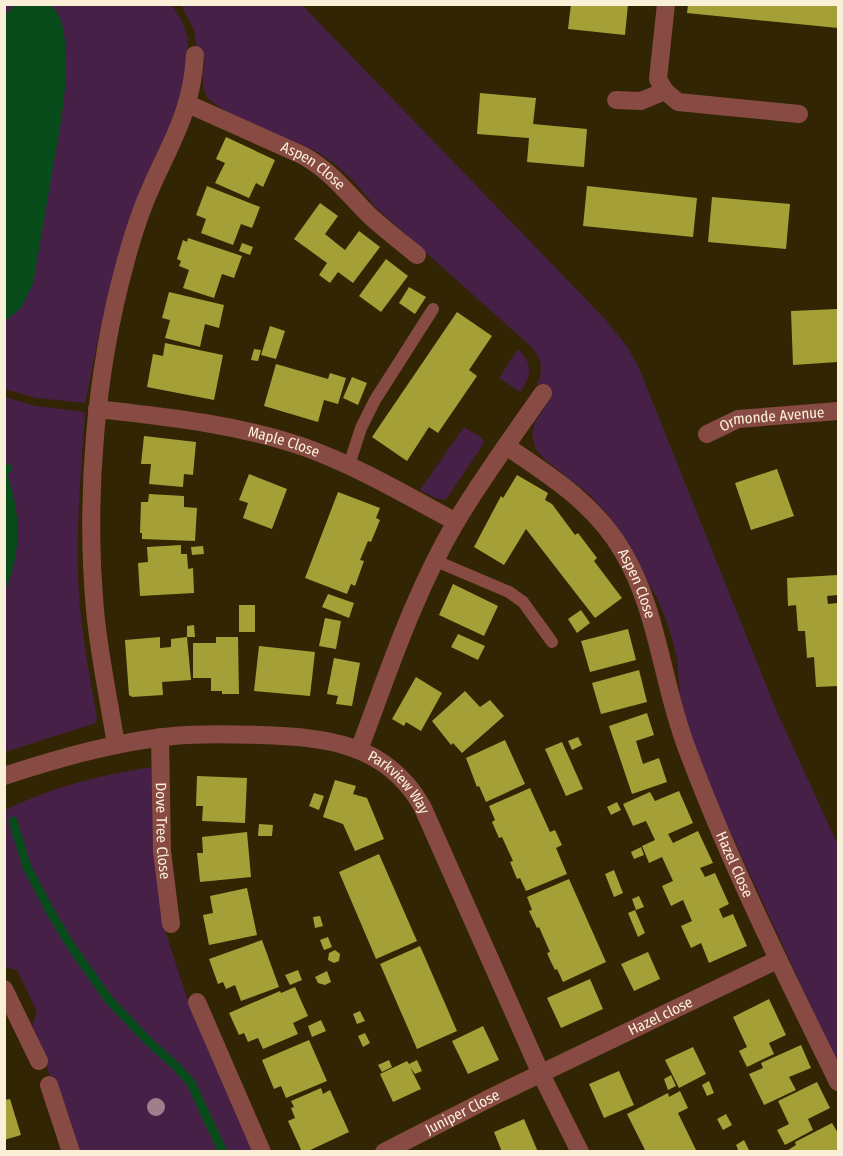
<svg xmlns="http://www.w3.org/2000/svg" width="843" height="1156" viewBox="0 0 843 1156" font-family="'Fira Sans Condensed',sans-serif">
<rect width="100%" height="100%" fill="#322503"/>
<g fill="#462046">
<path d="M4,5H172L183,23L188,39V55L184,90L112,281L97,344L85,403L36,398L5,389Z"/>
<path d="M181,5H302L605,319L628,348L639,368L776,710L838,845V1065L711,790L687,724L680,696L677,658L668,625L657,598L608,515L590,495L543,458L535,448L532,434L535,422L552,396L537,384C545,367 540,355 527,343L375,207C359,185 339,164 315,151C291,138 219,116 206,95C200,84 203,70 205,59L198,57L194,30Z"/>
<path d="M518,349C533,363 532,376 520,392L499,378Z"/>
<path d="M5,397L36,406L85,412C81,473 75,535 79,595C82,637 90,677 97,718L96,723L5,752Z"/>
<path d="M464,427L482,438L484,443L447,498L444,500L435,498L420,490Z"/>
<path d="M152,767L164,927L189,1004L253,1151H79L54,1076L50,1077L46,1064L49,1062L32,1025L37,1012L17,970L5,967V810C52,787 100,775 152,767Z"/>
</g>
<g fill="#084c1c">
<path d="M16,4C25,4 40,2 48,5C74,13 65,95 62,115L33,284L21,308L5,321L4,16Z"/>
<path d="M5,464L11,465L12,472L7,474C21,513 22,553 5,590Z"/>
</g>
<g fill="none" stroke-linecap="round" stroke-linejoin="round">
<path stroke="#084c1c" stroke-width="9" d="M13,821L27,867L50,911L71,946L109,1000L150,1043L176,1066L191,1083L223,1152"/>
</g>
<g fill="#a4a037">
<path d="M571,4H628L625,35L568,29Z"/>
<path d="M688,5H838V28L687,13Z"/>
<path d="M480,93L536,98L533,124L587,129L584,167L527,162L529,138L477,134Z"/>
<path d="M226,137L275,160L263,187L256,183L249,198L215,183L225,163L216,159Z"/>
<path d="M207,186L260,207L252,228L241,224L233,245L201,233L206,219L196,215Z"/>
<path d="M587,186L697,198L693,237L583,226Z"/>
<path d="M712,197L790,204L786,249L708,242Z"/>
<path d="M320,203L338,216L325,234L336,243L345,250L359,231L380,247L353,283L338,272L330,283L319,275L327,263L294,239Z"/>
<path d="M188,238L242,256L234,278L222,274L214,298L183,288L189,270L179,266L181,261L177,259L183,240L187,242Z"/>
<path d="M242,243L253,247L250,255L239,251Z"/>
<path d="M386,259L408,276L381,312L359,296Z"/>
<path d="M409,287L426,297L415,314L399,303Z"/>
<path d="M169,292L224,305L219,328L205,324L200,347L165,338L170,320L162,318Z"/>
<path d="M838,309V362L793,365L791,311Z"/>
<path d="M457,312L492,336L469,370L477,376L438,433L429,427L407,461L372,437Z"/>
<path d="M270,326L285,331L276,359L261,355Z"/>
<path d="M165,343L223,355L214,400L147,387L153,354L163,356Z"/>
<path d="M254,349L261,350L258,361L251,360Z"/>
<path d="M276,364L328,379L330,373L346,378L338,404L324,400L318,422L264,406Z"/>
<path d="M352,377L367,383L358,405L343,398Z"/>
<path d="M144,436L196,442L193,475L184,474L183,487L149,484L151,464H141Z"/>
<path d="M777,469L794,516L751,530L735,483Z"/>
<path d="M249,474L287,489L272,529L243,518L248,503L239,500Z"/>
<path d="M517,475L548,493L545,500L552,504L575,535L578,533L597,558L594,561L622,598L595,618L526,529L504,565L474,547L501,496L503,498Z"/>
<path d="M338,492L380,508L376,518L380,520L371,542L368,541L360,560L364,561L355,586L351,584L347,594L305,578Z"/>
<path d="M149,494L184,496V507L197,508L195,541L142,539V533H140L141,502H148Z"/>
<path d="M181,545V554H187L188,569L193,568L194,593L140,596L138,563L148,562L147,547Z"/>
<path d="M203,546L204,554L192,555L191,547Z"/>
<path d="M838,575V595L827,596L828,604L838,603V686L816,687L814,657L807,658L805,631H798L796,605L788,606L787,578Z"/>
<path d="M453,584L498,606L484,636L439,615Z"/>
<path d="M328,594L354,603L349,618L322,607Z"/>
<rect x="239" y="605" width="16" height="27"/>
<path d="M581,610L590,623L577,633L568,619Z"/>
<path d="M325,618L341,621L336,649L319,646Z"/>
<path d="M194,625L195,637H187V626Z"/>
<path d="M628,629L636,660L590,672L581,641Z"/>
<path d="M458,634L485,646L478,660L451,647Z"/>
<path d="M160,637V648L171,647V639L187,637L191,680L162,682L163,695L132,697L129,695L125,640Z"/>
<path d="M216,637H238L239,694H222V691H211V678H193V643H216Z"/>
<path d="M259,646L315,652L310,696L254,691Z"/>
<path d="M334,658L360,663L352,706L336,704L338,696L327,694Z"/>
<path d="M639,670L647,702L601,714L592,683Z"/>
<path d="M416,677L442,693L421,731L406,722L404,726L392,719Z"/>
<path d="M465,691L480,707L490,700L504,716L462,753L453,743L451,745L432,721Z"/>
<path d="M647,713L654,735L636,741L643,764L659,758L667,782L632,794L609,726Z"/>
<path d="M578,737L582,745L572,750L568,741Z"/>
<path d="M505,740L525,784L486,802L479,786L477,787L466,758Z"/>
<path d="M562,742L583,789L566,796L545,749Z"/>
<path d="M197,776L247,778L245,823L202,821L203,806H196Z"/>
<path d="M335,780L356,786L353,794L367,798L384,839L355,851L343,824L323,817Z"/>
<path d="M530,788L550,832L555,830L562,845L556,848L567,874L526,891L520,878L517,879L510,862L513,861L502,837L499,838L492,822L495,820L489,806Z"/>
<path d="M679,791L693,823L668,834L673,843L698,831L713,863L700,868L705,877L715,873L729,904L719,909L723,918L733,914L747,946L709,963L701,943L691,948L681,926L692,921L683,900L671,906L662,886L673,881L662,857L649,863L642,846L655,840L646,821L633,826L623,804L650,792L655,801Z"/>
<path d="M314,793L324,796L319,810L309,806Z"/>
<path d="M617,802L621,810L611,815L607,807Z"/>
<path d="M259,824L273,825L272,836H258Z"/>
<path d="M247,832L251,877L200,882L197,853H203L202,837Z"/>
<path d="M641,847L644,855L634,859L631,852Z"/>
<path d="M379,854L417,941L376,959L339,872Z"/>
<path d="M614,870L623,893L614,897L605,874Z"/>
<path d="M569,879L606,962L563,982L557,969L555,970L551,962L547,953L550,952L539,927L537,928L529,911L532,910L527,897Z"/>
<path d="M247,888L257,935L209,945L203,915L213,913L210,896Z"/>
<path d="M639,896L644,907L636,910L632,899Z"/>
<path d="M635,910L645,933L638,937L628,913Z"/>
<path d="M320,916L323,926L315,928L313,917Z"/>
<path d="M328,937L332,947L324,950L320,940Z"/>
<path d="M262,940L279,987L241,1001L235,985L226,989L223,982L218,984L209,959Z"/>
<path d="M420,946L457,1031L417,1049L380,964Z"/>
<path d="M335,950L340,954L339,961L334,963L328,960L329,953Z"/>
<path d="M648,952L660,979L634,991L621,964Z"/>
<path d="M298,970L302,980L290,985L285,975Z"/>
<path d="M327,971L331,982L325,985L318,983L315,977Z"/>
<path d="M590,979L603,1009L561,1028L547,998Z"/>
<path d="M295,987L308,1016L293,1023L298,1034L263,1049L258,1038L248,1042L244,1033L239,1035L229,1013L280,991L281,993Z"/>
<path d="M769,999L786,1035L769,1043L774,1054L747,1067L739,1051L747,1047L733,1017Z"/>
<path d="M360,1011L365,1021L357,1024L353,1014Z"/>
<path d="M321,1020L326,1031L312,1037L308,1026Z"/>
<path d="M483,1026L499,1060L468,1074L452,1041Z"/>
<path d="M365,1033L370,1043L363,1047L358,1036Z"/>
<path d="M309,1040L327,1081L286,1098L281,1086L274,1089L262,1060Z"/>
<path d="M801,1045L811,1068L789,1077L796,1090L764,1105L749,1074L763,1068L761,1063Z"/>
<path d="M693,1047L706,1074L679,1088L665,1060Z"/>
<path d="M389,1060L392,1067L382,1072L378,1065Z"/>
<path d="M417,1060L422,1071L415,1074L410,1067L421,1089L393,1102L380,1074L407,1061L409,1064Z"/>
<path d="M619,1071L634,1105L604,1118L589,1084Z"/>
<path d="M671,1075L676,1086L668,1090L664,1079Z"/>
<path d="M709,1081L714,1093L707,1096L702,1085Z"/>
<path d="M817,1082L830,1108L808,1119L813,1130L785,1145L777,1130L789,1124L778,1101Z"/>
<path d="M321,1088L323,1094L330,1090L349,1132L306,1152H302L288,1121L295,1118L291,1108L294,1107L291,1101Z"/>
<path d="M680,1091L688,1108L678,1113L697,1152H646L627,1114L668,1093L669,1097Z"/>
<path d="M10,1099L21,1135L4,1140V1100Z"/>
<path d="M726,1114L732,1125L723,1130L717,1119Z"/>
<path d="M524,1119L538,1152H502L494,1132Z"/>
<path d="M832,1123L838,1133V1150L835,1152H785L796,1145L795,1142Z"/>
<path d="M744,1140L750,1152H739L736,1145Z"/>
</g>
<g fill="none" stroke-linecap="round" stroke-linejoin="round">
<g stroke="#884b44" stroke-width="12">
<path d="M349,465L361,428L375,400L433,309"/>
<path d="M436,561L509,592L523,602L552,642"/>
</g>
<g stroke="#884b44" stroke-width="18">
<path d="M666,4L658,79L665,91L678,102L799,114"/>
<path d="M616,100L641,101L665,91"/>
<path id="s1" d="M188,104L302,155C330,170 347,193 369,215C384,229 401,242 417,255"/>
<path id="s2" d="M97,409C167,417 237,424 304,447C357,466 406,495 456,522"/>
<path id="s3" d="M707,434L738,419L838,411"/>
<path id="s4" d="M506,446C551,476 595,504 623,552C658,611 662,683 686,746C729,862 784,972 838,1082"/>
<path id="s5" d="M160,737L162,851L171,924"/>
<path d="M116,745C109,700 99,655 95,610C85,498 95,373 125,264C132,237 141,209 153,183C174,137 192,108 195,55"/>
<path d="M359,750C388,673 414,593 456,522C482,478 513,436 543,393"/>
<path id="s6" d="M4,776C59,758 115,742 173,736C202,733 231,734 260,735C325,737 386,743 422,806L541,1074L580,1152"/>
<path d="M4,989L39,1061"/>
<path d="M197,1002L262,1152"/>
<path d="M49,1085L71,1152"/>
<path id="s7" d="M384,1152L492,1097L777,960"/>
</g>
</g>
<circle fill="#a27d8b" cx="156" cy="1107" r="9"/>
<g text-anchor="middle" stroke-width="6" stroke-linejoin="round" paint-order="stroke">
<g font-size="15" fill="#faf0d8" stroke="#160f01">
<text dy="5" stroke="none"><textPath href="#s1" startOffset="140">Aspen Close</textPath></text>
<text dy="5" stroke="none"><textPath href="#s3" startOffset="68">Ormonde Avenue</textPath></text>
<text dy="5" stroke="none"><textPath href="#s2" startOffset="190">Maple Close</textPath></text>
<text dy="5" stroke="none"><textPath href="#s4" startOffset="194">Aspen Close</textPath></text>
<text dy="5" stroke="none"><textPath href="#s6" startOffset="414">Parkview Way</textPath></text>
<text dy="5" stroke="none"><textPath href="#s5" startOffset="94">Dove Tree Close</textPath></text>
<text dy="5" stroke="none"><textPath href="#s4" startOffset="492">Hazel Close</textPath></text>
<text dy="5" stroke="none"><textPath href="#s7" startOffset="308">Hazel close</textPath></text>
<text dy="5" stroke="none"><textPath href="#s7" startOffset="88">Juniper Close</textPath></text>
</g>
</g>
<rect width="843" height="1156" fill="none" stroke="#faf0d8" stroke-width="12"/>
</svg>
